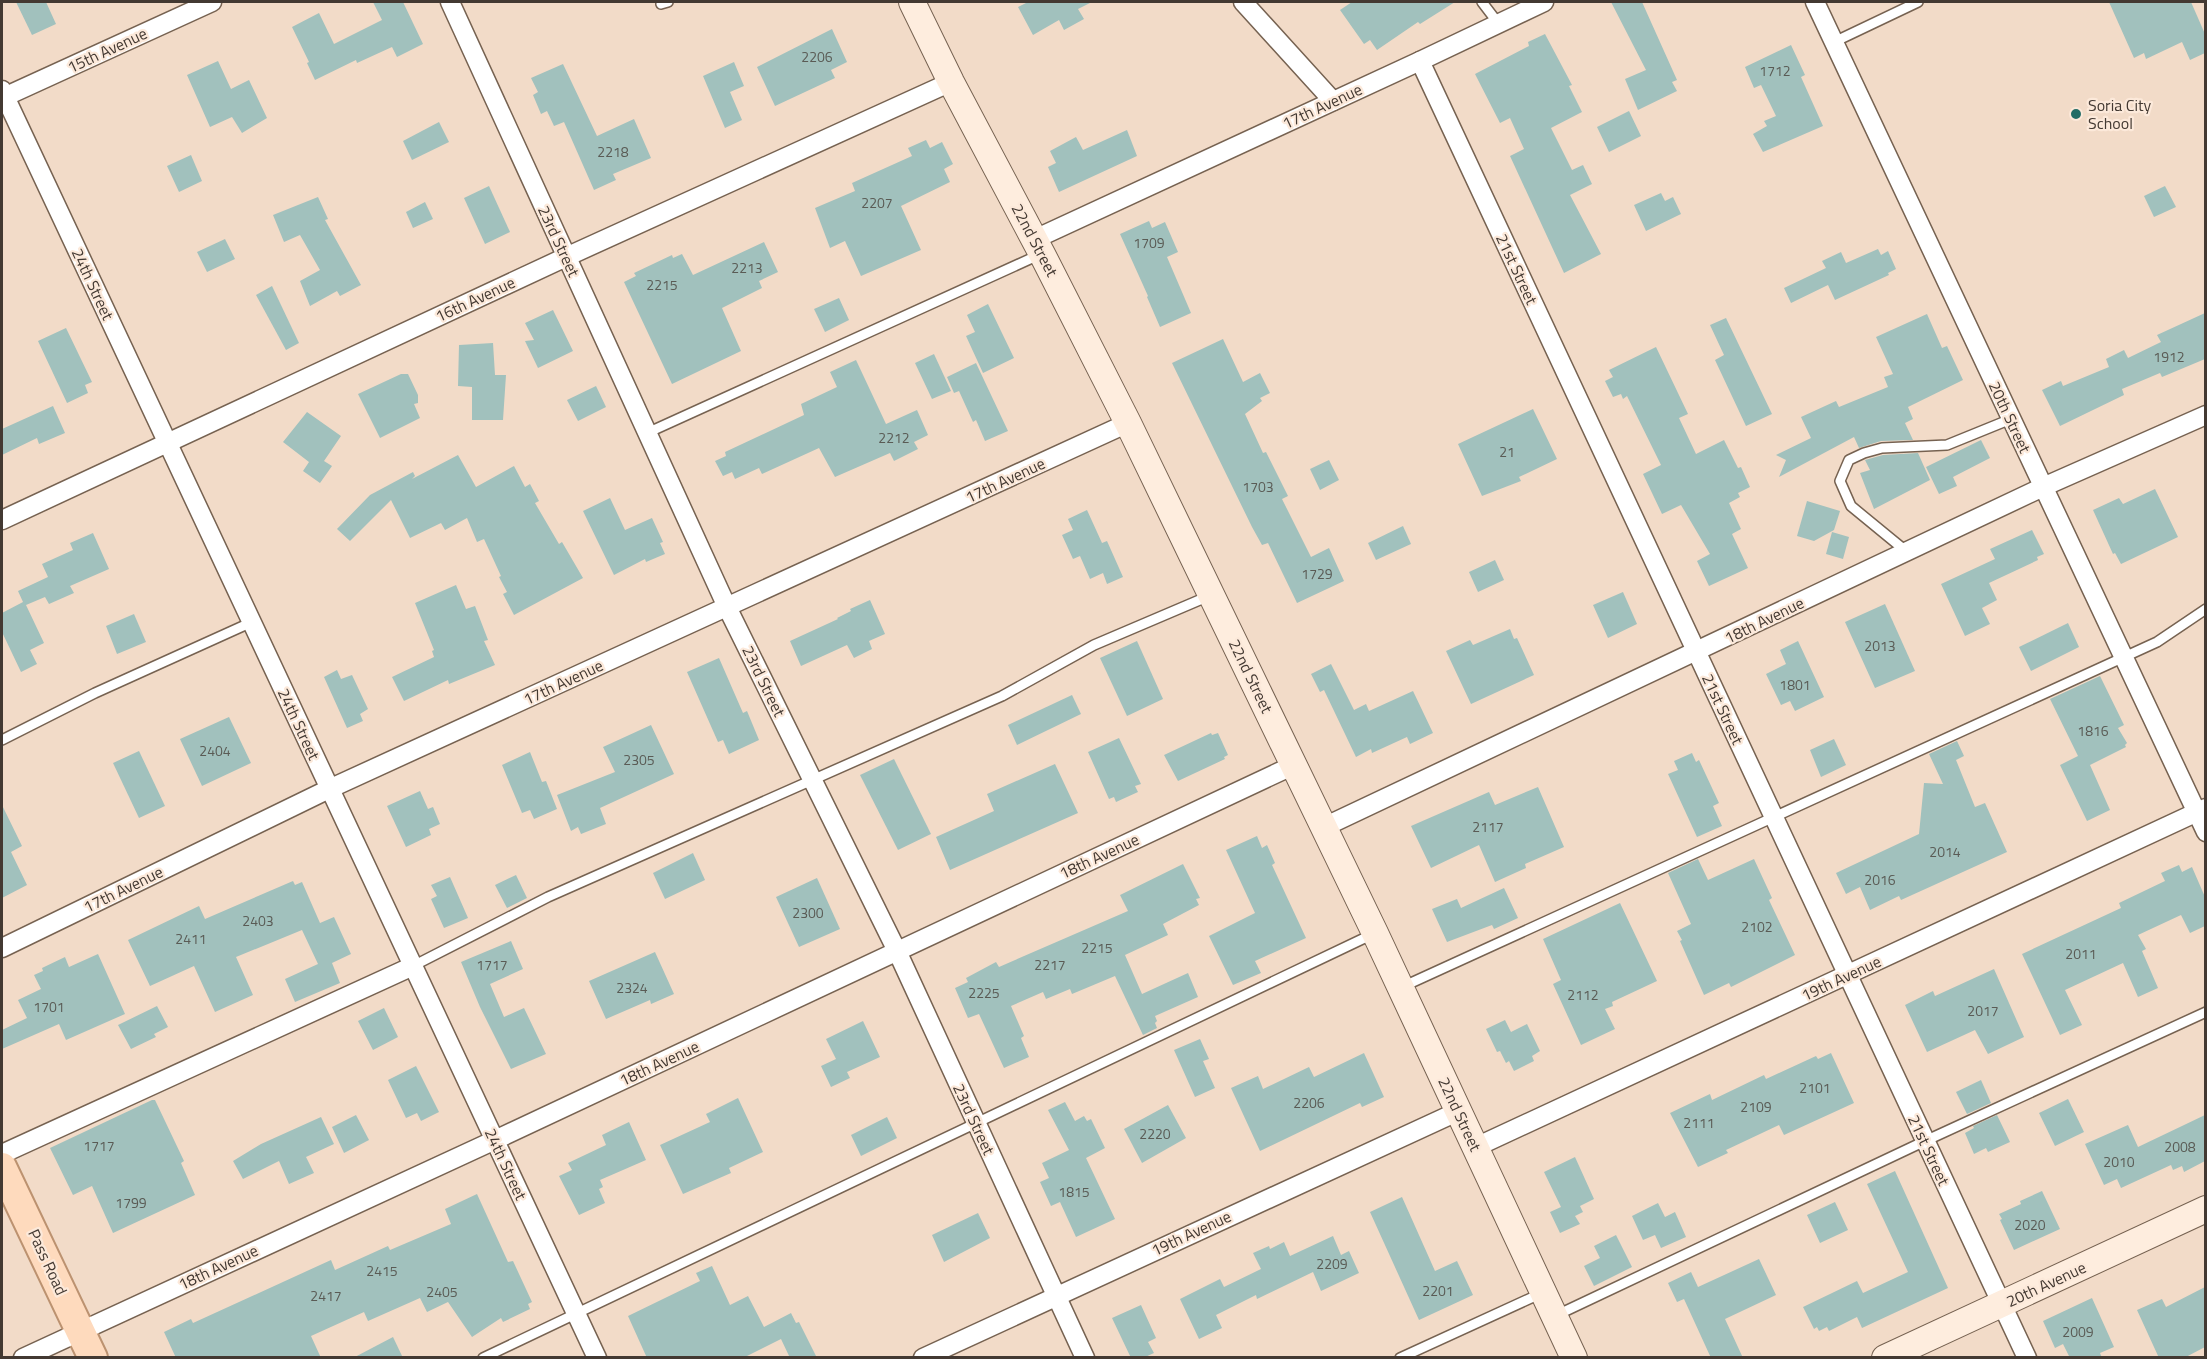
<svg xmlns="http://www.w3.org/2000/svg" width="2207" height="1359" viewBox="0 0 2207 1359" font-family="'Titillium Web',sans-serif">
<rect width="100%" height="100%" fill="#f2dbc8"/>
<g fill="#a1c1bd">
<path d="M16,2H46L56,24L32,35Z"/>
<path d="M373,2H403L423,44L397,57L392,47L357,63L356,60L315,80L307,63L309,62L292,27L319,13L334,44L382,20Z"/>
<path d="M1028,2H1092L1078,9L1084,19L1064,30L1059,20L1033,35L1018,7Z"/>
<path d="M1352,2H1455L1420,24L1418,22L1377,50L1370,40L1364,44L1340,10Z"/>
<path d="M1611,2H1642L1677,80L1672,82L1677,91L1638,110L1625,79L1646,70Z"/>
<path d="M2109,2H2191L2205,34V53L2190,60L2182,42L2146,59L2144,53L2134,58Z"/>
<path d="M832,29L847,62L831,70L835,78L775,106L757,67Z"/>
<path d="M1545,34L1572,85L1569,86L1582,112L1551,128L1572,170L1583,165L1592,184L1570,195L1601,254L1564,273L1510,156L1524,149L1510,118L1500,123L1475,74L1529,46L1528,42Z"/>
<path d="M1791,45L1805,75L1801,77L1823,126L1763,152L1753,134L1767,126L1764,121L1776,116L1761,85L1754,88L1745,67Z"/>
<path d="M218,61L231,89L249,80L267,118L242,133L232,117L210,127L187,75Z"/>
<path d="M734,62L744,86L730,92L742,120L725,128L703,76Z"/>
<path d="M563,64L597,136L634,119L651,158L613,174L616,180L594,190L564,122L554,126L547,111L541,114L533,95L538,92L531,78Z"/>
<path d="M1629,111L1641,136L1609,152L1597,127Z"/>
<path d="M439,122L449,142L412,160L403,141Z"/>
<path d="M1127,130L1137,156L1059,192L1048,167L1056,163L1050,151L1076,137L1083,150Z"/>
<path d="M926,140L930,148L942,142L953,164L944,169L950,182L901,206L921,250L861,276L845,241L830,248L815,208L855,191L852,183L912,156L908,148Z"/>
<path d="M191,155L202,181L179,192L167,166Z"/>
<path d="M489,186L510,232L485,244L464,198Z"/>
<path d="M2165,186L2176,207L2154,217L2144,196Z"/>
<path d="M1661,193L1665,201L1673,197L1681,214L1646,231L1634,205Z"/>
<path d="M318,197L328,219L325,220L361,285L340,296L337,291L310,306L300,281L320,270L300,235L284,242L273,215Z"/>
<path d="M425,202L433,219L413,228L406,212Z"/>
<path d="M1149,221L1152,228L1165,222L1178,252L1167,257L1191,313L1160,327L1147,297L1148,296L1120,234Z"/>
<path d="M225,239L235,259L207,272L197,252Z"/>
<path d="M764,242L778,272L759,281L762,288L722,308L741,351L672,384L624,282L636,276L634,273L672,255L673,258L682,254L693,275Z"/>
<path d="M1878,249L1881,255L1888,251L1896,269L1888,273L1889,275L1835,300L1828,285L1791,303L1784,288L1826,268L1822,261L1841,252L1846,263Z"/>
<path d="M272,286L299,343L286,350L256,295Z"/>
<path d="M839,298L849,320L825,332L814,309Z"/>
<path d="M988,304L1014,358L983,373L966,336L975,332L967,315Z"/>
<path d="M553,310L573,351L538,368L525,341L534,340L525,323Z"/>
<path d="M2205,313V359L2162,377L2160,373L2122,389L2124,395L2060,426L2042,390L2061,381L2063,386L2109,367L2106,359L2124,350L2128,358L2161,342L2157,335Z"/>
<path d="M1927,314L1942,348L1947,346L1963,380L1908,407L1913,419L1905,423L1913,440L1881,441L1859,448L1854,437L1779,477L1786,460L1776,455L1811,438L1801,417L1836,401L1839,407L1888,387L1884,377L1893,374L1876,337Z"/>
<path d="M1726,318L1772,414L1746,426L1715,360L1724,355L1710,325Z"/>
<path d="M66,328L92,382L85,385L88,393L67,403L38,341Z"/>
<path d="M1223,339L1243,382L1260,373L1270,393L1260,398L1262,401L1245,414L1263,453L1266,452L1288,496L1282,499L1311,557L1329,548L1344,581L1297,603L1268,543L1262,545L1252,527L1172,363Z"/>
<path d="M493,343L495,375H506L503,420H472V387L458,386L459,345Z"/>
<path d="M1656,347L1688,414L1679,418L1696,454L1724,440L1738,468L1741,467L1750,487L1738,493L1740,497L1729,503L1741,529L1732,534L1748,568L1709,586L1697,561L1710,554L1681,505L1662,514L1643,474L1661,465L1627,396L1623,399L1621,394L1613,397L1605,381L1613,377L1609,370Z"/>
<path d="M934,354L951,391L932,399L915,363Z"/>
<path d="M856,360L886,424L917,410L928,435L914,442L918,449L894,461L890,453L835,477L819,448L762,474L759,468L735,479L732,472L723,476L715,461L726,456L725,452L804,415L801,404L837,387L830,372Z"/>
<path d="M976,363L1008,431L985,441L976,420L973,422L959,391L954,393L947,377Z"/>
<path d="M401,374H408L418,395V403L414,404L420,418L380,438L358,394Z"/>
<path d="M596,386L606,407L578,421L567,400Z"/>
<path d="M53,406L65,433L39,444L37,438L2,455V429Z"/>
<path d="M1533,409L1557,459L1519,477L1521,481L1482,496L1458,444Z"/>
<path d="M307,412L341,436L324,461L332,466L320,483L303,471L309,462L283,442Z"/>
<path d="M1981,440L1990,458L1953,477L1957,486L1939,494L1926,467Z"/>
<path d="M1918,453L1930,480L1874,509L1860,473L1870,470L1865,460L1883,455Z"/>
<path d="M458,455L476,487L514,466L525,487L530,484L539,501L535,503L559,544L562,542L583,578L514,615L503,594L507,592L499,577L501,576L484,539L477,542L467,518L445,530L441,523L410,538L391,500L350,541L337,529L370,495L413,472L415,476L412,479Z"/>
<path d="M1329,460L1339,480L1320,490L1310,469Z"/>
<path d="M2155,489L2178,537L2121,564L2115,553L2113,554L2093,510L2119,498L2123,504Z"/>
<path d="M610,498L625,530L652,518L663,542L660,543L665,554L646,562L645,559L614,575L583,511Z"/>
<path d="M1807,501L1840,511L1834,530L1814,541L1797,536Z"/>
<path d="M1087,510L1102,543L1107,541L1123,577L1107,584L1103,573L1090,579L1080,556L1073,559L1062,535L1073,530L1068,519Z"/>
<path d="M1403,526L1411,544L1376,560L1368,543Z"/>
<path d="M2032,530L2044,554L2037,557L2038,560L1989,583L1997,600L1982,608L1990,624L1965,636L1941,584L1995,559L1990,549Z"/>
<path d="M1832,532L1849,537L1843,559L1826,554Z"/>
<path d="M93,533L109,569L70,586L74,593L49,604L45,597L26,605L44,643L30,650L37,664L21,672L2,632V613L23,602L18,591L48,577L42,564L73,550L70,543Z"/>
<path d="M1495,560L1504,580L1478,592L1469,572Z"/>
<path d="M456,585L466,609L475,606L488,640L484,641L495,665L449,684L448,680L404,701L392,677L434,657L432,651L434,650L415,603Z"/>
<path d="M1623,592L1637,624L1608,638L1593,605Z"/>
<path d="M870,600L885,634L869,641L872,649L854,658L847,645L801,666L790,641L838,619L837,618L851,611L850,609Z"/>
<path d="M1885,604L1915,671L1875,688L1845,622Z"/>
<path d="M134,614L146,642L117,654L106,626Z"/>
<path d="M2068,623L2079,647L2031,671L2019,647Z"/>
<path d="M1510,629L1514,639L1517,638L1534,675L1471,704L1446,651L1470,640L1473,645Z"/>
<path d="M1137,641L1163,699L1127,716L1100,658Z"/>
<path d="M1798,641L1824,697L1795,711L1790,701L1781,705L1766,674L1786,664L1780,650Z"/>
<path d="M719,658L743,713L747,711L759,740L729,754L723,740L718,742L687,672Z"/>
<path d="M1331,664L1354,710L1366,704L1369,711L1413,691L1433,733L1410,744L1407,737L1372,753L1371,749L1356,757L1324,690L1320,692L1311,674Z"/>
<path d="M337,670L341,679L352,675L368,709L360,714L363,721L347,728L324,677Z"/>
<path d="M2100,676L2124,725L2118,728L2127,743L2125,745L2126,747L2090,765L2110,810L2087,821L2060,765L2078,756L2050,699Z"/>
<path d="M1072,695L1081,714L1017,745L1008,725Z"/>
<path d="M229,717L251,763L202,786L180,739Z"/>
<path d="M651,725L674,774L600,808L606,824L581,834L578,827L571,831L557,795L615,772L603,747Z"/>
<path d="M1211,733L1212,735L1218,733L1228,755L1224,757L1225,759L1178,781L1164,755Z"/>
<path d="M1119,738L1141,784L1135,786L1138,792L1116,802L1114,797L1109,799L1088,752Z"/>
<path d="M1834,739L1846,765L1821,777L1810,750Z"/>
<path d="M1957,741L1964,756L1956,760L1975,807L1985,803L2007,852L1901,900L1899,896L1870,910L1860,887L1846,894L1836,873L1919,834L1924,783L1943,784L1929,754Z"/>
<path d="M139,751L165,806L139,818L113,763Z"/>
<path d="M530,752L542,782L546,781L557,809L534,819L530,810L522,813L502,765Z"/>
<path d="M1692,753L1696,762L1699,760L1719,803L1713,806L1722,826L1697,837L1668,774L1678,770L1674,761Z"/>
<path d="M894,759L931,834L898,850L860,775Z"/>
<path d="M1055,764L1078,813L950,870L936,837L994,811L987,794Z"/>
<path d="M1538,787L1564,847L1525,864L1526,868L1495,882L1479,845L1431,868L1411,826L1489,792L1495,805Z"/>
<path d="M420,791L428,809L433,807L440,824L429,829L431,835L406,847L387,806Z"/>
<path d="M2,805L22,846L11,852L27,885L2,898Z"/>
<path d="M1257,836L1262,848L1267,845L1275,863L1272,865L1306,938L1255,961L1261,973L1233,985L1209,936L1255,913L1226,850Z"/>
<path d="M693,853L705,880L665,899L653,873Z"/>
<path d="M1698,859L1708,880L1754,859L1772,898L1769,900L1795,955L1731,987L1729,983L1704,995L1680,941L1682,940L1677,931L1691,924L1668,873Z"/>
<path d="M1183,864L1200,898L1196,899L1199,905L1163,924L1168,935L1125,955L1142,994L1188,973L1198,997L1155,1016L1157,1021L1155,1023L1157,1028L1143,1035L1115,976L1072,994L1070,989L1046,999L1043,992L1011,1006L1024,1036L1021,1038L1029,1057L1004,1068L979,1014L968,1018L955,988L968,982L966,978L996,962L999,967L1128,911L1120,895Z"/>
<path d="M2179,865L2182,872L2192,867L2205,897V926L2190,933L2181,915L2138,935L2146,949L2142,951L2158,988L2138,997L2123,963L2065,990L2082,1025L2060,1035L2022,954L2121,908L2119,903L2165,881L2161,873Z"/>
<path d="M516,875L527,898L507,908L495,885Z"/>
<path d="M450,877L468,918L444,928L431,899L437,896L431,885Z"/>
<path d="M817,878L840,929L799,947L776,897Z"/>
<path d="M293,881L295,885L302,882L320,923L334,917L351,954L332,963L340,983L295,1002L285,979L318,964L302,930L236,957L253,995L215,1012L194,966L150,986L128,940L199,906L205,919Z"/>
<path d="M1504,888L1518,918L1494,929L1492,925L1447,942L1432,909L1457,899L1461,908Z"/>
<path d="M1620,903L1657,981L1612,1002L1613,1006L1605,1009L1615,1029L1581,1045L1553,984L1561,980L1543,939Z"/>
<path d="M511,941L523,969L490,984L504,1017L524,1008L546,1054L511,1069L480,1007L461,962Z"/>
<path d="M655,952L674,994L651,1004L650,1000L606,1019L589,981Z"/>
<path d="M98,954L125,1014L66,1040L59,1024L2,1049V1030L27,1018L18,1000L41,989L34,975L43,971L42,968L65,957L69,967Z"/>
<path d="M1994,969L2024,1037L1988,1054L1975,1030L1927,1052L1905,1005L1933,991L1935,996Z"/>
<path d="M157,1006L168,1027L154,1034L156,1037L131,1049L118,1025Z"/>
<path d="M384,1008L398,1037L373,1050L358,1021Z"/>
<path d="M1505,1020L1511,1032L1527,1024L1540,1051L1532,1056L1534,1061L1514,1071L1509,1061L1506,1063L1500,1051L1497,1052L1486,1029Z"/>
<path d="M863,1021L880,1057L847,1072L850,1078L831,1087L821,1066L836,1059L826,1039Z"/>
<path d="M1200,1039L1209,1059L1203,1061L1215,1088L1195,1097L1174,1050Z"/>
<path d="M1364,1053L1384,1097L1362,1107L1360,1103L1260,1151L1231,1088L1258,1076L1263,1089L1309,1067L1314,1077Z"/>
<path d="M1831,1053L1854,1103L1784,1135L1779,1125L1726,1150L1728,1153L1698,1167L1670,1113L1710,1094L1712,1100L1764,1075L1766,1079L1816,1056L1818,1059Z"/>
<path d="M416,1066L439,1112L421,1121L417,1113L406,1118L388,1080Z"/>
<path d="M1981,1080L1991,1103L1967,1114L1956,1092Z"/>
<path d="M738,1098L763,1152L729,1168L731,1173L683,1194L660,1145L710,1122L706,1114Z"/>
<path d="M2068,1099L2084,1132L2055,1146L2039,1113Z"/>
<path d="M152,1100H155L184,1161L181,1163L195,1195L113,1233L92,1186L73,1195L50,1148Z"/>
<path d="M1065,1102L1075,1121L1084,1116L1087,1121L1091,1119L1105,1148L1086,1158L1115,1219L1076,1237L1060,1202L1051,1206L1040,1182L1049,1178L1042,1163L1069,1150L1048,1110Z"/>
<path d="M1168,1105L1186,1138L1142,1163L1124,1129Z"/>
<path d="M356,1115L369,1140L344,1153L332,1127Z"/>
<path d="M1997,1115L2010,1142L1988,1152L1986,1148L1974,1154L1965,1133L1974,1128L1973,1126Z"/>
<path d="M2205,1115V1161L2184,1172L2182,1166L2173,1170L2171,1165L2121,1188L2117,1179L2104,1185L2085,1144L2128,1125L2138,1147Z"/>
<path d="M321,1117L334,1144L306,1157L314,1173L289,1184L279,1161L243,1179L233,1161L261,1144Z"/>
<path d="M887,1117L897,1138L861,1156L851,1135Z"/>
<path d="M629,1122L646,1160L600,1180L603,1187L599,1189L605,1203L579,1215L559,1176L572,1170L568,1163L606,1145L602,1135Z"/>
<path d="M1575,1157L1594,1199L1580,1206L1583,1212L1575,1216L1580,1224L1560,1233L1550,1212L1561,1207L1544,1172Z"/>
<path d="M1895,1171L1948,1288L1862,1328L1857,1317L1829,1331L1827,1327L1819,1331L1817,1327L1814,1329L1803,1307L1857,1281L1863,1293L1908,1272L1867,1184Z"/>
<path d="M2042,1191L2060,1229L2014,1250L2000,1220L2002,1219L1999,1214L2021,1204L2020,1201Z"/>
<path d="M477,1194L508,1262L513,1261L532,1302L528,1304L530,1309L503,1322L501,1318L472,1337L448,1302L427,1312L420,1298L368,1321L364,1312L311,1336L321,1358H176L164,1332L191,1319L193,1323L331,1260L335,1270L388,1246L390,1250L451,1224L445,1209Z"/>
<path d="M1402,1197L1435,1271L1457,1261L1473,1295L1419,1320L1370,1212Z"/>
<path d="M1835,1202L1848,1230L1820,1243L1807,1215Z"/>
<path d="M1658,1203L1665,1217L1675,1212L1686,1237L1661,1248L1655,1235L1643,1240L1632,1216Z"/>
<path d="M978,1213L990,1238L944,1262L932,1235Z"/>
<path d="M1616,1235L1632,1267L1594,1286L1584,1266L1600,1258L1594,1246Z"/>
<path d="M1333,1236L1341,1255L1349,1251L1359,1273L1321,1291L1313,1272L1257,1299L1256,1295L1216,1315L1222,1328L1199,1339L1180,1299L1220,1279L1224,1287L1261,1269L1253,1253L1269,1246L1270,1249L1284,1242L1290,1256Z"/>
<path d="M1759,1259L1776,1295L1725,1319L1743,1358H1711L1684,1299L1677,1302L1668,1283L1691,1272L1698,1287Z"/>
<path d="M712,1266L730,1305L748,1296L764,1327L791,1313L796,1323L799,1322L817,1358H790L781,1339L743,1358H647L628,1316L700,1281L696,1273Z"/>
<path d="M2205,1287V1347L2184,1358H2159L2137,1310L2162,1299L2166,1307Z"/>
<path d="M2092,1298L2114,1347L2100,1353L2102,1358H2070L2063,1344L2055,1348L2043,1321Z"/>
<path d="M1141,1305L1156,1338L1148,1342L1154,1353L1143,1358H1131L1112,1318Z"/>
<path d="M393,1337L403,1358H353Z"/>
</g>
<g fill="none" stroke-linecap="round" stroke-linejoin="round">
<defs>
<g id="lane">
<path d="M1482,2L1498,23"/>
<path d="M661,4L668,2"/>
<path d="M1834,42L1918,2"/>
<path d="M647,433L1041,254"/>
<path d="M1907,552L1851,506L1840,481L1849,460L1864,453L1882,448L1947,445L2011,419"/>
<path d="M2,740L95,693L252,622"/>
<path d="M413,966L548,897L1002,696L1094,645L1209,596"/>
<path d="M1402,987L2157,642L2206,609"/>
<path d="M1557,1315L1925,1141L2206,1012"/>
<path d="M483,1358L1373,934"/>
<path d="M1400,1358L1542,1293"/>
</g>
<g id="street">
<path d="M450,2L727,607L897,951L1085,1358"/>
<path d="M1243,2L1333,101"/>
<path d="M1815,2L2206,832"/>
<path d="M1420,61L2027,1358"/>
<path d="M2,90L597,1358"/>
<path d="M2,98L212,2"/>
<path d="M1035,239L1420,61L1544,2"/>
<path d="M2,520L566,257L951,82"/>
<path d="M1324,827L2043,487L2206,415"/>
<path d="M2,948L329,789L1128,423"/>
<path d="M1476,1147L2206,808"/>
<path d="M2,1154L413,966"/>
<path d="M23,1358L495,1140L1294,765"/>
<path d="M923,1358L1459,1111"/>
</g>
<g id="secondary">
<path d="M912,2L951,82L1042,254L1128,423L1375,933L1574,1358"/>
<path d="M1885,1358L2206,1209"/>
</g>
<path id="primary" d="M2,1167L93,1358"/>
</defs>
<use href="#lane" stroke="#766251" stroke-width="12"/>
<use href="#street" stroke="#766251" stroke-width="21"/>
<use href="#secondary" stroke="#766251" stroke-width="28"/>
<use href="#primary" stroke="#bc9270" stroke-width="32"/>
<use href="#lane" stroke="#fff" stroke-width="9"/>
<use href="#street" stroke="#fff" stroke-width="18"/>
<use href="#secondary" stroke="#feedde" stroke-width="26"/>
<use href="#primary" stroke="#fedabd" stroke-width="28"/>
</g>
<circle fill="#236d66" stroke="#fce9da" stroke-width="2" cx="2076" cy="114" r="6"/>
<g text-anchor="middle" stroke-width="4.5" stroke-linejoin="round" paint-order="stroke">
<g font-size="14" fill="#5a5b55">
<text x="817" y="62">2206</text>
<text x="1775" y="76">1712</text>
<text x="613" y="157">2218</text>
<text x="877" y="208">2207</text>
<text x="1149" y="248">1709</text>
<text x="747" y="273">2213</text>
<text x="662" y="290">2215</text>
<text x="2169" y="362">1912</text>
<text x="894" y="443">2212</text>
<text x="1507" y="457">21</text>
<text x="1258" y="492">1703</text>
<text x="1317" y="579">1729</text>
<text x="1880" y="651">2013</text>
<text x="1795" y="690">1801</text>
<text x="2093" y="736">1816</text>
<text x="215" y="756">2404</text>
<text x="639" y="765">2305</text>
<text x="1488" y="832">2117</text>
<text x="1945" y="857">2014</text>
<text x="1880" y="885">2016</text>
<text x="808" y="918">2300</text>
<text x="258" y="926">2403</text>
<text x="1757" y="932">2102</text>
<text x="191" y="944">2411</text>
<text x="1097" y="953">2215</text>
<text x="2081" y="959">2011</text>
<text x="492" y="970">1717</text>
<text x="1050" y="970">2217</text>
<text x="632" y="993">2324</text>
<text x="984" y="998">2225</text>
<text x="1583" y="1000">2112</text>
<text x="49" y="1012">1701</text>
<text x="1983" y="1016">2017</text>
<text x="1815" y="1093">2101</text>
<text x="1309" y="1108">2206</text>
<text x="1756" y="1112">2109</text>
<text x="1699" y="1128">2111</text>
<text x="1155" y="1139">2220</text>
<text x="99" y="1151">1717</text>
<text x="2180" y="1152">2008</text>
<text x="2119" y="1167">2010</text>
<text x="1074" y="1197">1815</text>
<text x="131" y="1208">1799</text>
<text x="2030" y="1230">2020</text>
<text x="1332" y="1269">2209</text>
<text x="382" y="1276">2415</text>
<text x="1438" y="1296">2201</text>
<text x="442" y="1297">2405</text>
<text x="326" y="1301">2417</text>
<text x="2078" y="1337">2009</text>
</g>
<g font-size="16" fill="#433932" stroke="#fce9da">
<text transform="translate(107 50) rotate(-25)" y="6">15th Avenue</text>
<text transform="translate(1322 106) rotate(-25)" y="6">17th Avenue</text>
<text transform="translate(1035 240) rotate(62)" y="6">22nd Street</text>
<text transform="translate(559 241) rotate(65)" y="6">23rd Street</text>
<text transform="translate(1517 269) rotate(65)" y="6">21st Street</text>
<text transform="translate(93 284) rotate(65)" y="6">24th Street</text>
<text transform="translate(475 299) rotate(-25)" y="6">16th Avenue</text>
<text transform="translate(2010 417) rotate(65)" y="6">20th Street</text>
<text transform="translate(1005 480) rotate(-25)" y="6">17th Avenue</text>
<text transform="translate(1764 620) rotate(-26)" y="6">18th Avenue</text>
<text transform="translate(1251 676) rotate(64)" y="6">22nd Street</text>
<text transform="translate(764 681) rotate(64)" y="6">23rd Street</text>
<text transform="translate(563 682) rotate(-25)" y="6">17th Avenue</text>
<text transform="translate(1723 709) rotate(65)" y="6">21st Street</text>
<text transform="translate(299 724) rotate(65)" y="6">24th Street</text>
<text transform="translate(1099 856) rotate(-25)" y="6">18th Avenue</text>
<text transform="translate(123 889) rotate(-26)" y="6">17th Avenue</text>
<text transform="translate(1841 978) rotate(-25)" y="6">19th Avenue</text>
<text transform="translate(659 1063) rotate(-25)" y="6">18th Avenue</text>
<text transform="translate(1460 1114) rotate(65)" y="6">22nd Street</text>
<text transform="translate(974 1119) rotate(65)" y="6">23rd Street</text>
<text transform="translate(1929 1150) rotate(65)" y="6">21st Street</text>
<text transform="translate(506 1164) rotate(65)" y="6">24th Street</text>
<text transform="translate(1191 1233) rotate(-25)" y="6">19th Avenue</text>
<text transform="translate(48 1262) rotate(65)" y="6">Pass Road</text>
<text transform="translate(218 1267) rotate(-25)" y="6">18th Avenue</text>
<text transform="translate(2046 1284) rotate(-25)" y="6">20th Avenue</text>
</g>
<g font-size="16" fill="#433932" stroke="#fce9da" text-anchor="start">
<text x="2088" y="111">Soria City<tspan x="2088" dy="18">School</tspan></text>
</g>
</g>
<rect width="2207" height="1359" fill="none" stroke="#433932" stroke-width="6"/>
</svg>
